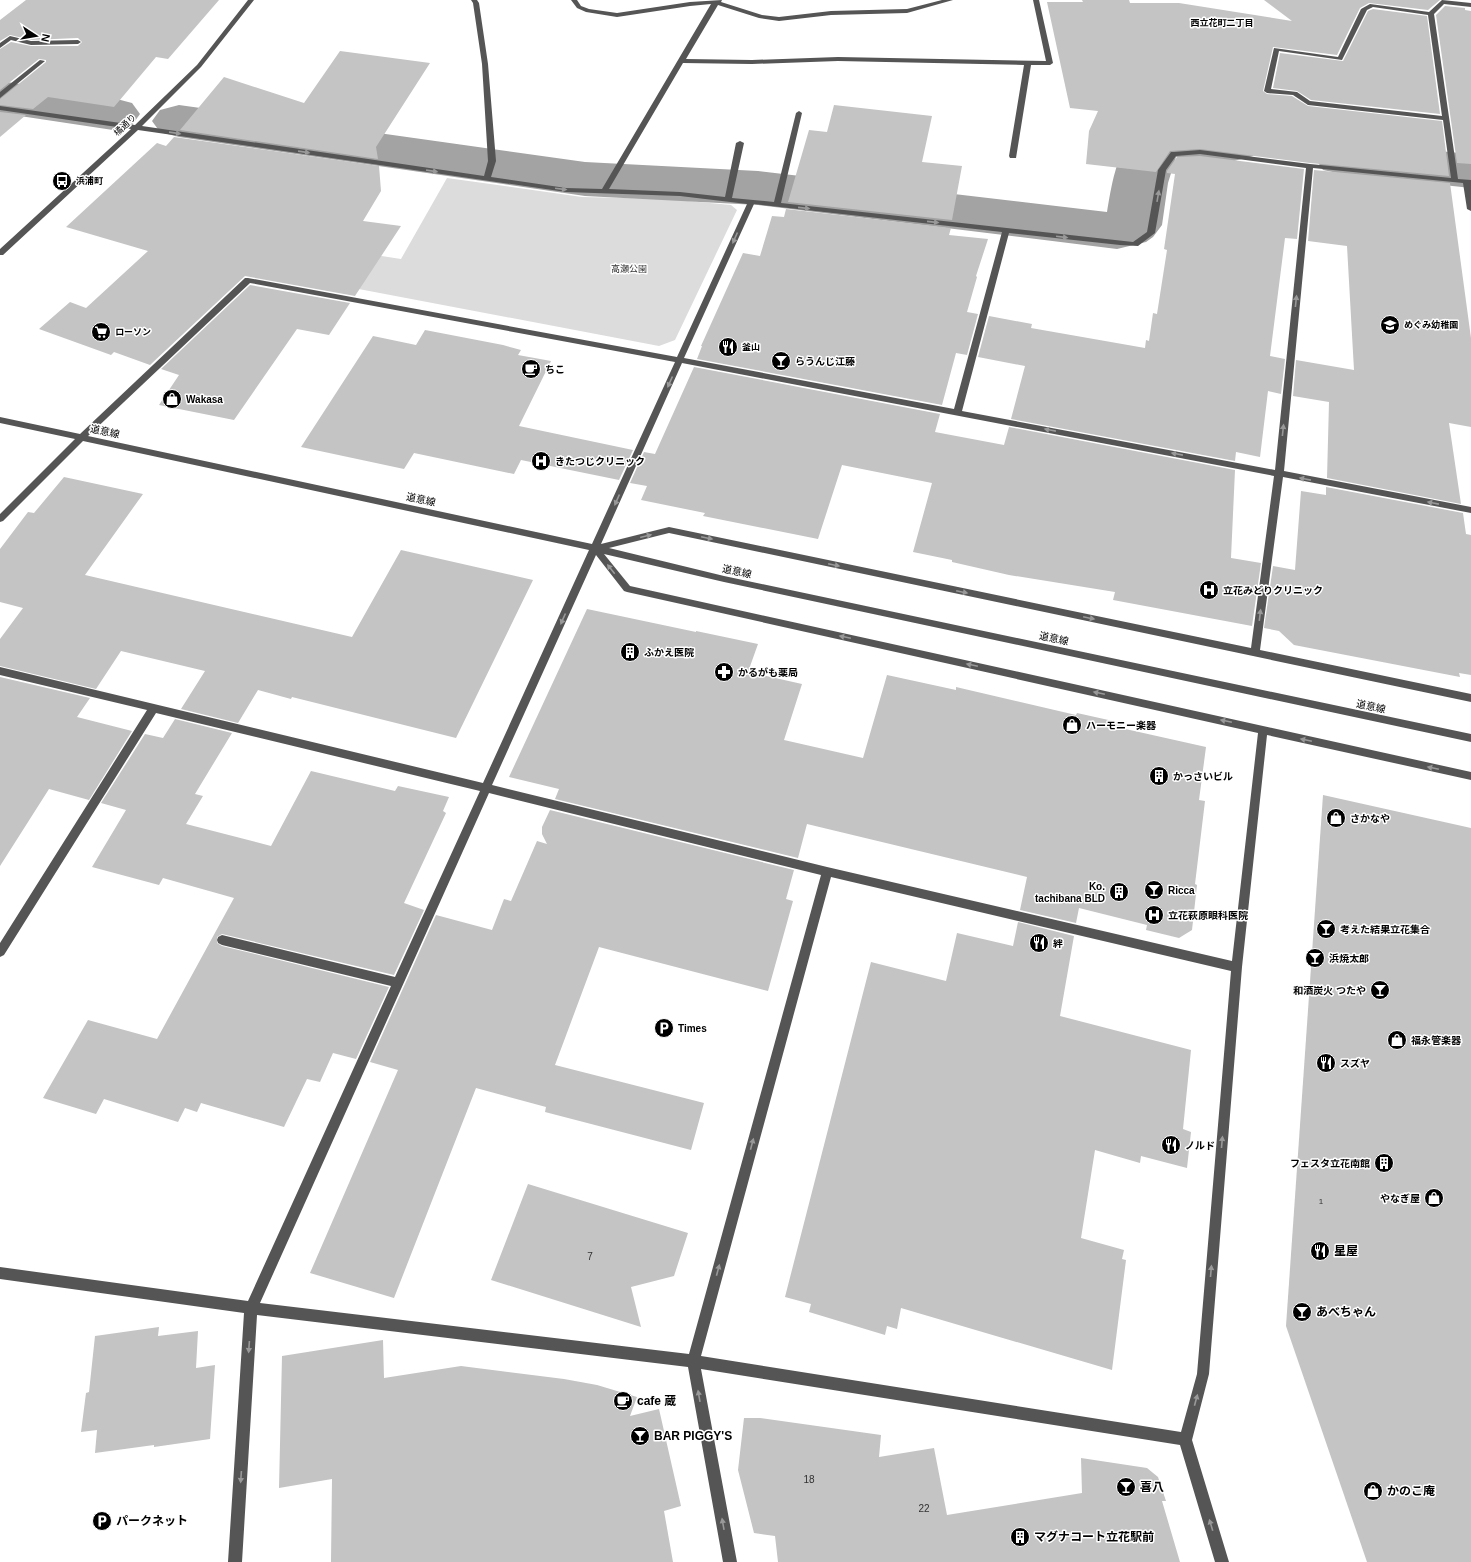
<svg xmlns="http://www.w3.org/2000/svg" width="1471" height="1562" viewBox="0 0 1471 1562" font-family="Arial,'Noto Sans JP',sans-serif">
<rect width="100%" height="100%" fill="#fff"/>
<path fill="#dcdcdc" d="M447,178L582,197L667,199L731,205L737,210L675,340L659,346L264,271L285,241L401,259Z"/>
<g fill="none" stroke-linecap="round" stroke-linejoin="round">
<g fill="#a3a3a3" fill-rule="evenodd">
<path d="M0,81L113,98L132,103L140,114L132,125L113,130L0,113Z"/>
<path d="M179,105L585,162L758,171L1107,212C1111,189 1116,151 1135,135C1140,131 1147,130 1153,129C1186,121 1220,125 1253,134L1261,145L1253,156L1234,161L1194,157H1176L1168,183L1162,225L1153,237L1146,242L1117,249L758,205L585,196L179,137L160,132L152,121L160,110Z"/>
<path d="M1342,142L1471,154V188L1342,174L1323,170L1315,158L1323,146Z"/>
</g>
</g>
<g fill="#c4c4c4">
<path d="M26,0H219L168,59L156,57L114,107L48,97L33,109L0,105V99L46,62V60L39,59L0,90V49L11,42L31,46H78L82,42L78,38L31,40L10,35L0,41V20Z"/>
<path d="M1082,0H1129L1130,3H1179L1292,21L1264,0H1440L1428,10L1369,3L1360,8L1337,55L1273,47L1263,91L1267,94L1292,96L1308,106L1442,121L1449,176L1310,163L1200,149L1170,151L1156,172L1086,164L1089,131L1098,111L1070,108L1047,2H1083Z"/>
<path d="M1445,6L1465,8V10L1471,11V164L1457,163L1436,15Z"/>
<path d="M1373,9L1427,16L1440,114L1311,100L1297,91L1273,88L1280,53L1343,61L1368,11Z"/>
<path d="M340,51L430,63L376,147L378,159L180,130L224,77L304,103Z"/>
<path d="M834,105L932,116L922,162L962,166L952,220L788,202L809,130L827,132Z"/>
<path d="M0,112L26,115L0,137Z"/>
<path d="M174,137L379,166L381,191L363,221L401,226L355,296L245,276L150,365L114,352L111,355L39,329L70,302L86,308L148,251L66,227L157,143L166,146Z"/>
<path d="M1200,156L1304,169L1297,239L1285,238L1270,356L1285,359L1281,394L1268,391L1260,457L1236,452L1235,461L1011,419L1025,366L978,357L989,316L1032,324L1031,328L1145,348L1146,340L1149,341L1153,313L1157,314L1167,250L1164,249L1175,174L1167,173V171L1177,157Z"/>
<path d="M1314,170L1450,183L1471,338V427L1449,423L1461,504L1327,478L1329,402L1293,396L1296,360L1354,370L1347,246L1308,241Z"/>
<path d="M786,209L951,228L949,235L988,239L976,276L977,277L967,312L978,314L967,355L956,353L942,405L697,359L702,346H701L743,253L760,256L772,216L784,217Z"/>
<path d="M250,285L350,303L329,335L297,329L234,420L159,405L179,375L161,369Z"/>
<path d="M425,330L503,345L521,350L518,355L551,361L519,426L633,450L619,480L521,460L514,474L414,453L404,469L301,447L373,336L416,345Z"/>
<path d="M694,367L940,414L935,432L1004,445L1009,427L1235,470L1231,558L1261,563L1252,626L1113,600L1115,592L1009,575L952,562V560L913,552L932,483L842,465L818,539L703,516L705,513L641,500L647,486L630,483L644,452L655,454Z"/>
<path d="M64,477L143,494L85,575L352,637L401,550L533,580L456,738L292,697L291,699L258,690L238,723L181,709L205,671L121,651L96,689L0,666V639L23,608L0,602V549L28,512L34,513Z"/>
<path d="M1326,487L1463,513L1466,534L1471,535V675L1459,673L1460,677L1294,645L1279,631L1264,628L1273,566L1295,570L1301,491L1326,495Z"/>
<path d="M587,609L696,632V631L758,644L748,672L802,684L784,740L863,758L887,675L956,690V687L1076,715L1077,713L1122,723L1121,728L1206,747L1199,800L1205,801L1195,884L1197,885L1192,930L1179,938L1146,930L1147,925L1079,908L1076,923L1020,910L1027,877L807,824L798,858L555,799L559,789L509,777Z"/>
<path d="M0,677L90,698L77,717L132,731L89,800L49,789L0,866Z"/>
<path d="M175,719L232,733L195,794L203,796L186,824L271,846L311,771L395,791L398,786L449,797L443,811L446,813L404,903L424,910L394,975L222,934L217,937V943L222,946L389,987L356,1059L333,1053L320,1082L307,1079L284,1127L201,1103L197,1112L185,1108L178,1122L104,1099L96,1114L43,1098L88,1020L157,1039L234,898L163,878L159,885L92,867L126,810L101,803L145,734L163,738Z"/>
<path d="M1323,795L1471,828V1562H1367L1286,1326Z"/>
<path d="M550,810L794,870L786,899L793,901L768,991L599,947L555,1065L704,1103L691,1150L545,1112L546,1107L476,1088L394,1298L310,1273L398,1070L370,1062L436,915L492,930L504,899L511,901L537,841L547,844L542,834V827Z"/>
<path d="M1018,922L1074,936L1060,1016L1191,1050L1183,1129L1191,1132L1187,1168L1141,1156L1140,1163L1095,1150L1081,1238L1124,1250L1122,1259L1126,1260L1112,1370L901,1308L897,1329L887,1326L885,1335L809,1312L811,1304L785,1297L871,962L946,981L957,933L1013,946Z"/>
<path d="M528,1184L688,1233L674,1276L631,1287L641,1327L491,1280Z"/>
<path d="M159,1327L158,1336L198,1331L196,1368L215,1365L210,1439L154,1447V1445L95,1453L97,1430L81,1432L86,1393L89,1392L95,1336Z"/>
<path d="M383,1340L384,1378L461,1366L564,1379L597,1385L637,1397L630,1416L659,1409L681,1506L664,1511L673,1562H331L332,1479L279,1488L282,1356Z"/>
<path d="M744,1418H760L881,1435L879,1457L934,1448L947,1515L1082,1493L1081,1458L1147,1468L1158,1477L1166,1501H1162L1180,1562H778L775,1536L754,1533L738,1470Z"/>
</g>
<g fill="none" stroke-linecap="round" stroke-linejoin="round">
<g fill="#555" fill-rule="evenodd">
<path d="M248,0H254L201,67L142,126L484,176L488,161L482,64L473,3L471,0H477L479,3L488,64L496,161L491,177L566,188L602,189L711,4L690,6L617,17L586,12L577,8L571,0H577L581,6L589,9L617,13L690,2L722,0L721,2L762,15L779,17L831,11L907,9L942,0H953L907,13L831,15L779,21L759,18L718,5L686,59L752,60L838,57L1046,61L1033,0H1039L1053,63L1050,65H1031L1016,158H1010L1009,156L1024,65L838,61L752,64L683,63L609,189L680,192L725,197L736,143L740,141L744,143L732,198L774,202L796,113L799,111L802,113L781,203L1133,242L1147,232L1158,170L1171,152H1174L1200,150L1310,164L1451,178L1443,120L1308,105L1293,95L1267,93L1264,91L1274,48L1338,57L1361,9L1370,4L1429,12L1442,0L1471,3V7L1444,4L1434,14L1458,179L1471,180V211L1467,209L1463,183L1313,168L1284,471L1471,507V513L1283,477L1260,650L1471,694V702L669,533L609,548L724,576L1471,734V742L724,582L604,554L630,586L1471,772V780L1267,735L1242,967L1209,1374L1192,1440L1229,1562H1215L1180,1445L701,1369L737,1562H723L688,1367L257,1315L242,1562H228L244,1313L0,1279V1267L248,1301L391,986L222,945L218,943L217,940L218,937L222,935L395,977L480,791L156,713L4,955L0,957V943L147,710L0,675V667L483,783L589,550L83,441L3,521L0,522V514L75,439L0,423V417L80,434L245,278H248L677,357L747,204L680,196L566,192L138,130L3,255H0V249L131,129L0,110V106L135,125L197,65ZM1373,7L1428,15L1442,116L1310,101L1297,92L1271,89L1279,51L1342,60L1367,10ZM1200,154L1306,168L1275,470L962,411L1009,233L1120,245L1138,246L1155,233L1166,170L1176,156ZM754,204L1002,232L954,409L684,358ZM250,283L675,362L592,544L88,436ZM682,363L1274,476L1251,648L669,527L601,544ZM596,555L624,591L627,592L1258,733L1232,961L827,867L492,785ZM489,793L821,875L689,1354L260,1303ZM831,877L1231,971L1197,1374L1181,1432L701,1356Z"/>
<path d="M10,36L31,41L78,40L81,42L78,44L31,45L11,40L0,48V43Z"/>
<path d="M40,60L45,61L0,98V92Z"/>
</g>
</g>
<defs><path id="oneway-solid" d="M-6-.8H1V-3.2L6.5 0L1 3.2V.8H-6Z"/></defs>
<g fill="#999">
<use href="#oneway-solid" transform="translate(175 133) rotate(8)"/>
<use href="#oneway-solid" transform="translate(304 152) rotate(8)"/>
<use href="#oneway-solid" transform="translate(432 171) rotate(8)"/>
<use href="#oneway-solid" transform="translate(561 189) rotate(7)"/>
<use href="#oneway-solid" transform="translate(1158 196) rotate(-80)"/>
<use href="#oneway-solid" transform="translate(804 208) rotate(6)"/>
<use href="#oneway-solid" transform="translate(933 222) rotate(6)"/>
<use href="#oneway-solid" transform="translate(1062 237) rotate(7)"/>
<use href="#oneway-solid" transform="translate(735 238) rotate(114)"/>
<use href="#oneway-solid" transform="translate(1296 301) rotate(-84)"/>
<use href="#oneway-solid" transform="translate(670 382) rotate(114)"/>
<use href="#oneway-solid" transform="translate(1050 430) rotate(-169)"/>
<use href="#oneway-solid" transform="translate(1283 430) rotate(-84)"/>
<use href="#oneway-solid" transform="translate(1177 454) rotate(-169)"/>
<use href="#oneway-solid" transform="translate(1305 479) rotate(-169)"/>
<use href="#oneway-solid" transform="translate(617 500) rotate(114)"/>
<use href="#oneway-solid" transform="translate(1433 503) rotate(-169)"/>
<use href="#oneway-solid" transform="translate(646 536) rotate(-14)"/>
<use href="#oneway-solid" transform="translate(707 538) rotate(12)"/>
<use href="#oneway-solid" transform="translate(834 565) rotate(12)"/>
<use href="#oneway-solid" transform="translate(611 569) rotate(-128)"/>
<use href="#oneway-solid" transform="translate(962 592) rotate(12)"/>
<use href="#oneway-solid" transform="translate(1260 615) rotate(-83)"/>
<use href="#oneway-solid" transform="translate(1089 618) rotate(12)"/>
<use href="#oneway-solid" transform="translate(563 619) rotate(114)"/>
<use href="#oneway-solid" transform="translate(845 637) rotate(-168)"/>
<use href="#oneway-solid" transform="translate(972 665) rotate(-168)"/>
<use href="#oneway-solid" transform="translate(1099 693) rotate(-168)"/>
<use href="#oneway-solid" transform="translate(1226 721) rotate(-168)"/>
<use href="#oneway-solid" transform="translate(1306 740) rotate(-168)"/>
<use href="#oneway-solid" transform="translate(1433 768) rotate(-168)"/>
<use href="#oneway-solid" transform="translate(1222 1142) rotate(-85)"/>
<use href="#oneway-solid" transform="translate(752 1144) rotate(-75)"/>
<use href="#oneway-solid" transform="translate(718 1270) rotate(-75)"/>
<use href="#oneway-solid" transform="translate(1211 1271) rotate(-85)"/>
<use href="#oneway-solid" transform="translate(249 1347) rotate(94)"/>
<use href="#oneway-solid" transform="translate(699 1396) rotate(-100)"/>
<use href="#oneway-solid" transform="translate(1196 1400) rotate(-75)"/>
<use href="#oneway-solid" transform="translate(241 1477) rotate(94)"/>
<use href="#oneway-solid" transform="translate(723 1524) rotate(-100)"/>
<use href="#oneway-solid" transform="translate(1211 1525) rotate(-107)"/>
</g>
<defs>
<symbol id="bus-disc" viewBox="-11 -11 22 22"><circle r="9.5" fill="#000" stroke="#fff"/><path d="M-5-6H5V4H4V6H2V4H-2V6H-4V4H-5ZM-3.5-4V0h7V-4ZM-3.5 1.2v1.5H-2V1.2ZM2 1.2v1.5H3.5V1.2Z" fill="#fff"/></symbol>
<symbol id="school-disc" viewBox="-11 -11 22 22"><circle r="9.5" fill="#000" stroke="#fff"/><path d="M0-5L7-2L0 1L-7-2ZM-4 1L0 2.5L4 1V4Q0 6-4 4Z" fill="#fff"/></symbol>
<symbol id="supermarket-disc" viewBox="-11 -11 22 22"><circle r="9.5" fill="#000" stroke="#fff"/><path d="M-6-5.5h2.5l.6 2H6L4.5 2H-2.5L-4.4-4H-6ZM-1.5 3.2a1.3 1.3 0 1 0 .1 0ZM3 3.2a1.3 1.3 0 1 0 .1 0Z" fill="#fff"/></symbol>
<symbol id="restaurant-disc" viewBox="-11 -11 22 22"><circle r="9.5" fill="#000" stroke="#fff"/><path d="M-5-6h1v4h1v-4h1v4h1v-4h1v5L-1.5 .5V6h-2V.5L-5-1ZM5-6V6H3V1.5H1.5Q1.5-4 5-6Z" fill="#fff"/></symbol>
<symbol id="bar-disc" viewBox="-11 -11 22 22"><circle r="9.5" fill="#000" stroke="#fff"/><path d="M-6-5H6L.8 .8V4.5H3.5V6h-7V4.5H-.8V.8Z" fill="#fff"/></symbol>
<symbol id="cafe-disc" viewBox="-11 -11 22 22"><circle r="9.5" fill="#000" stroke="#fff"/><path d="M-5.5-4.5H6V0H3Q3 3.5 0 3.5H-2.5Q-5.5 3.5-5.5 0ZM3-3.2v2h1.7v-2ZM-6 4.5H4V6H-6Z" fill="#fff"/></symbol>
<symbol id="shop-disc" viewBox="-11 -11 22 22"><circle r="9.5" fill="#000" stroke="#fff"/><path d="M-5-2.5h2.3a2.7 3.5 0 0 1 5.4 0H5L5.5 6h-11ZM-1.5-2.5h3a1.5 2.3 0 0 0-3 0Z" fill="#fff"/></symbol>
<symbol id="hospital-disc" viewBox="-11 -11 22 22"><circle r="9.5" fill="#000" stroke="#fff"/><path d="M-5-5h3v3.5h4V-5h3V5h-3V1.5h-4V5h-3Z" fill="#fff"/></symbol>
<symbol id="building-disc" viewBox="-11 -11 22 22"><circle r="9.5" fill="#000" stroke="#fff"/><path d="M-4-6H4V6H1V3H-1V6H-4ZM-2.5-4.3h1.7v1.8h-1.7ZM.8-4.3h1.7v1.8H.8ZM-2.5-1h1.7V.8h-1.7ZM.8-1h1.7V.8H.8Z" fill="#fff"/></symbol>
<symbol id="pharmacy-disc" viewBox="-11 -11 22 22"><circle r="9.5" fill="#000" stroke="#fff"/><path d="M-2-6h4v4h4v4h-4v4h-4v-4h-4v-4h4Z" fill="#fff"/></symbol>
<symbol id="parking-disc" viewBox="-11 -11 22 22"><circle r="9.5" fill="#000" stroke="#fff"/><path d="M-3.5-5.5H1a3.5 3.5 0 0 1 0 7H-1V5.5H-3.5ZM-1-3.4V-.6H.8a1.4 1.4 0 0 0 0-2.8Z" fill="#fff"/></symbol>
</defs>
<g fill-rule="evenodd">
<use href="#bus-disc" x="51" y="170" width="22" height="22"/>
<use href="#school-disc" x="1379" y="314" width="22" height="22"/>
<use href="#supermarket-disc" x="90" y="321" width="22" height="22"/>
<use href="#restaurant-disc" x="717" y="336" width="22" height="22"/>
<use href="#bar-disc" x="770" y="350" width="22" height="22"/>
<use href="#cafe-disc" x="520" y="358" width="22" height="22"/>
<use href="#shop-disc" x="161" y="388" width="22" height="22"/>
<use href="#hospital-disc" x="530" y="450" width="22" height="22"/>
<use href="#hospital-disc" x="1198" y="579" width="22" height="22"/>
<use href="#building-disc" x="619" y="641" width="22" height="22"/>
<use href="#pharmacy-disc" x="713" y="661" width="22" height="22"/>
<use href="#shop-disc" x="1061" y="714" width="22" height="22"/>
<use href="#building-disc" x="1148" y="765" width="22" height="22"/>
<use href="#shop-disc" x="1325" y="807" width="22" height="22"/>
<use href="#bar-disc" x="1143" y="879" width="22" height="22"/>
<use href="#building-disc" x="1108" y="881" width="22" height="22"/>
<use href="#hospital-disc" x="1143" y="904" width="22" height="22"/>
<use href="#bar-disc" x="1315" y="918" width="22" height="22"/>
<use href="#restaurant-disc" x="1028" y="932" width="22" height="22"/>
<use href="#bar-disc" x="1304" y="947" width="22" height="22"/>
<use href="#bar-disc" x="1369" y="979" width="22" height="22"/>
<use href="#parking-disc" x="653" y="1017" width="22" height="22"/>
<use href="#shop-disc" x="1386" y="1029" width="22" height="22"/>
<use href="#restaurant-disc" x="1315" y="1052" width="22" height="22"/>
<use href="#restaurant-disc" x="1160" y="1134" width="22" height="22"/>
<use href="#building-disc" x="1373" y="1152" width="22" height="22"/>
<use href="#shop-disc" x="1423" y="1187" width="22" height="22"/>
<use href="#restaurant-disc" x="1309" y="1240" width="22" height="22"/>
<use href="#bar-disc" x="1291" y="1301" width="22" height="22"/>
<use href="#cafe-disc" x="612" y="1390" width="22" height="22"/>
<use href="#bar-disc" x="629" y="1425" width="22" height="22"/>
<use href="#bar-disc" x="1115" y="1476" width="22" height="22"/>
<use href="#shop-disc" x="1362" y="1480" width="22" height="22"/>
<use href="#parking-disc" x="91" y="1510" width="22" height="22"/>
<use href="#building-disc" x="1009" y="1526" width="22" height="22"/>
</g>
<g text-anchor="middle" stroke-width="3" stroke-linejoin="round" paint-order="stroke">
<g font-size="8" fill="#313131">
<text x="1321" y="1204">1</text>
</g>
<g font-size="9" font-weight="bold" fill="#000" stroke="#fff">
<text x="1222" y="26">西立花町二丁目</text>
</g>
<g font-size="9" fill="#000" stroke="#fff">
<text transform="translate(125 125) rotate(-43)" y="3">橘通り</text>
</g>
<g font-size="9" font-weight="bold" fill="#000" stroke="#fff" text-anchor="start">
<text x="76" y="184">浜浦町</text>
<text x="1404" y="328">めぐみ幼稚園</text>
<text x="115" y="335">ローソン</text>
<text x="742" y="350">釜山</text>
</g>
<g font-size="9" fill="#333" stroke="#fff">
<text x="629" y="272">高瀬公園</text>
</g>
<g font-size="10" font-weight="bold" fill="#000" stroke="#fff" text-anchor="start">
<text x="795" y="365">らうんじ江藤</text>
<text x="545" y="373">ちこ</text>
<text x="186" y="403">Wakasa</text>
<text x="555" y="465">きたつじクリニック</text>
<text x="1223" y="594">立花みどりクリニック</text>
<text x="644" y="656">ふかえ医院</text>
<text x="738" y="676">かるがも薬局</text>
<text x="1086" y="729">ハーモニー楽器</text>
<text x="1173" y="780">かっさいビル</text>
<text x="1350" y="822">さかなや</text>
<text x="1105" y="890" text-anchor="end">Ko.<tspan x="1105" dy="12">tachibana BLD</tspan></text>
<text x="1168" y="894">Ricca</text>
<text x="1168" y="919">立花萩原眼科医院</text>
<text x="1340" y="933">考えた結果立花集合</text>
<text x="1053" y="947">絆</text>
<text x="1329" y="962">浜焼太郎</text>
<text x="1366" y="994" text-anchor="end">和酒炭火 つたや</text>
<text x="678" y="1032">Times</text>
<text x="1411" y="1044">福永管楽器</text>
<text x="1340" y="1067">スズヤ</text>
<text x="1185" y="1149">ノルド</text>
<text x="1370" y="1167" text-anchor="end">フェスタ立花南館</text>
<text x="1420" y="1202" text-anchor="end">やなぎ屋</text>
</g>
<g font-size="10" fill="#000" stroke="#fff">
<text transform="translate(105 431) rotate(12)" y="4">道意線</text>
<text transform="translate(421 499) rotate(12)" y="4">道意線</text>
<text transform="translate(737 571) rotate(12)" y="4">道意線</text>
<text transform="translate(1054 638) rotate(12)" y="4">道意線</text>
<text transform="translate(1371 706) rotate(12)" y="4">道意線</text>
</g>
<g font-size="10" fill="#313131">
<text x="590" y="1260">7</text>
<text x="809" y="1483">18</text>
<text x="924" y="1512">22</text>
</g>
<g font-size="12" font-weight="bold" fill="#000" stroke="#fff" text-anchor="start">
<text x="1334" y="1255">星屋</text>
<text x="1316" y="1316">あべちゃん</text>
<text x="637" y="1405">cafe 蔵</text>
<text x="654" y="1440">BAR PIGGY'S</text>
<text x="1140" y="1491">喜八</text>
<text x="1387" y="1495">かのこ庵</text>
<text x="116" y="1525">パークネット</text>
<text x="1034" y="1541">マグナコート立花駅前</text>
</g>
</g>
<g transform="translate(36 36) rotate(102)" stroke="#ffffff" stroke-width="3" paint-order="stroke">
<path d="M0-3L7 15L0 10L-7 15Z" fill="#000000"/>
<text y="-6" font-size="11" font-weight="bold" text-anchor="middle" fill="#000000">N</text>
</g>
</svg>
